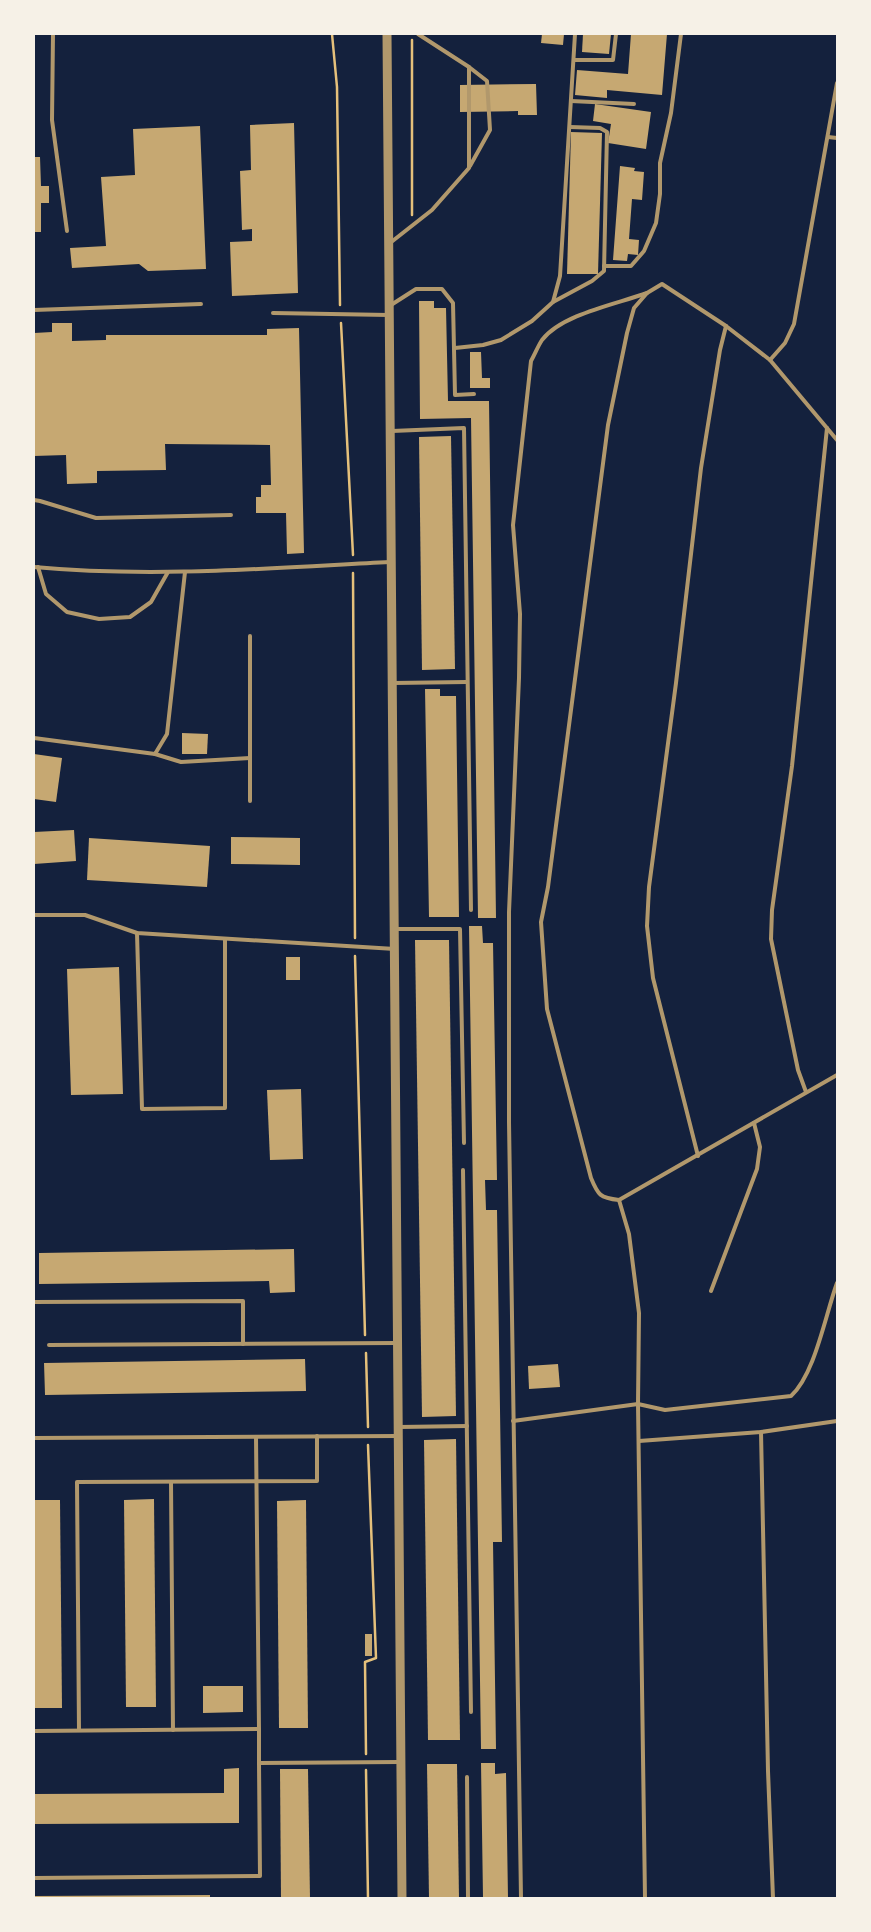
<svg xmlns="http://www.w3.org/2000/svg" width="871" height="1932" viewBox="0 0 871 1932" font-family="'Crimson Pro',serif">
<rect width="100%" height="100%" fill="#14213d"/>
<g fill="#c6a872">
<path d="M542,34H564L563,45L541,43Z"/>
<path d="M583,34H611L609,54L582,52Z"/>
<path d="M631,34H667L662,95L607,90V98L575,95L577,70L628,74Z"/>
<path d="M536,84L537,115H518V111L460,112V85Z"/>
<path d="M595,104L651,112L646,149L608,143L611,124L593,121Z"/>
<path d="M294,123L298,293L232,296L230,242L252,241V229L242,230L240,171L251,170L250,125Z"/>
<path d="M200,126L206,269L148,271L139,264L72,268L70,248L106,246L101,177L135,175L133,129Z"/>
<path d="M571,132L602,133L598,274H567Z"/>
<path d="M34,157H40L41,186H49V203H41V232H34Z"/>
<path d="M620,166L635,168L634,171L644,172L642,200L632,199L629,239L639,240L638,255L628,254L627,261L613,260Z"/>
<path d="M419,301H434V308H446L448,401H489L496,918H478L471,418L420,419Z"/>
<path d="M52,323H72V341L106,340V335H267V329L299,328L304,553L287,554L286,513H256V497H261V485H271L270,445L165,444L166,470L97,471V483L67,484L66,455L34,456V333L52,332Z"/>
<path d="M470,352H481L482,378H490V388H470Z"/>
<path d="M451,436L455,669L422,670L419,437Z"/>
<path d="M425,689H440V696H456L459,917H429Z"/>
<path d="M182,733L208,734L207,754H182Z"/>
<path d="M34,754L62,758L56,802L34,799Z"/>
<path d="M74,830L76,861L34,864V832Z"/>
<path d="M231,837L300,838V865L231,864Z"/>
<path d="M89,838L210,846L207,887L87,880Z"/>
<path d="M469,926H482L483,943H493L497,1180H485L486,1210H497L502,1542H493L496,1749H481Z"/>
<path d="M415,940H449L456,1416L422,1417Z"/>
<rect x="286" y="957" width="14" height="23"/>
<path d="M119,967L123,1094L71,1095L67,969Z"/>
<path d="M301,1089L303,1159L270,1160L267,1090Z"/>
<path d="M294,1249L295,1292L270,1293L269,1281L39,1284V1253Z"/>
<path d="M305,1359L306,1391L45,1395L44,1363Z"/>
<path d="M558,1364L560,1387L529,1389L528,1366Z"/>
<path d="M456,1439L460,1740H428L424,1440Z"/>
<path d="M154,1499L156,1707H126L124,1500Z"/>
<path d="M34,1500H60L62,1708H34Z"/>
<path d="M306,1500L308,1728H279L277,1501Z"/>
<rect x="365" y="1634" width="7" height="22"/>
<path d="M203,1686H243V1712L203,1713Z"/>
<path d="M481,1763H495V1774L506,1773L508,1898H483Z"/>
<path d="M427,1764H457L459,1898H429Z"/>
<path d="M239,1768V1823L34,1824V1794L224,1793V1769Z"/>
<path d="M280,1769H308L310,1898H281Z"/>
<path d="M210,1895V1898H34V1896Z"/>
</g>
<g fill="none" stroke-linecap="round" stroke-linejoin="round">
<g stroke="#e5c07b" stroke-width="2.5">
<path d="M332,34L337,87L340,305"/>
<path d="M412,40V215"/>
<path d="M341,323L353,555"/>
<path d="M353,573L355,938"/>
<path d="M355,956L365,1335"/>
<path d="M366,1353L368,1427"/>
<path d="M366,1754L365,1662L376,1658L368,1445"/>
<path d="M366,1770L368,1898"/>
</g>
<g stroke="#b1986c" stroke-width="4">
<path d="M53,34L52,120L67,231"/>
<path d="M574,60H613L616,34"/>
<path d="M469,67L487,81L490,130L470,166"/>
<path d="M571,101L634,104"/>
<path d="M828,137L837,138"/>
<path d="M390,243L432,210L469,168V67L418,34"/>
<path d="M604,266H631L644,251L656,223L660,194V163L671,113L681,34"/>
<path d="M553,302L592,281L604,271L607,132L600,128L570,127"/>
<path d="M391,305L416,289H442L453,303L455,395L474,394"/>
<path d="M34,310L201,304"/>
<path d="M273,313L389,315"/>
<path d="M455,348L483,345L501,340L532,321L553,302L560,276L575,34"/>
<path d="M770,360L785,343L794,324L837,83"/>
<path d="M392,431L464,428L471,910"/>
<path d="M837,440L770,360L726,326L662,284L647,293L634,308L627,333L608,425L548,887L541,922L547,1009L591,1178C598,1195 600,1198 619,1200L837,1075"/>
<path d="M34,500L40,501L96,518L231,515"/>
<path d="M34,567C152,578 272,568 390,562"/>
<path d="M38,567L46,594L67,612L99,619L130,617L151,602L168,572"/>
<path d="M393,683L467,682"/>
<path d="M34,738L155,754L167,734L185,572"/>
<path d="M155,754L181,762L250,758"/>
<path d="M250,801V636"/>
<path d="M34,915H85L137,933L395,949"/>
<path d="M395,929H460L464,1143"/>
<path d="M137,933L142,1109L225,1108V939"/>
<path d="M806,1092L798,1070L771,939L772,910L792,766L827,428"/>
<path d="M698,1156L653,978L647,926L649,887L676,683L701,468L720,350L726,326"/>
<path d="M463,1170L471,1712"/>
<path d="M619,1200L629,1234L639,1313L638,1404L645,1898"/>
<path d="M711,1291L757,1169L760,1147L754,1123"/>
<path d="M34,1302L243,1301V1344"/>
<path d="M49,1345L397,1343"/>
<path d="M513,1421L638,1404L665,1410L791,1396C815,1374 825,1316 837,1283"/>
<path d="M399,1427L467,1426"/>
<path d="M761,1432L768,1771L773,1898"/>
<path d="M256,1437L259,1729"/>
<path d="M34,1438L398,1436"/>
<path d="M639,1441L761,1432L837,1421"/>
<path d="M171,1482L173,1730"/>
<path d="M79,1730L77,1482L317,1481V1436"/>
<path d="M34,1731L259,1729V1763"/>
<path d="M467,1777L468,1898"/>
<path d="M34,1878L260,1876L259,1763L400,1762"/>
<path d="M521,1898L509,1122V912L519,678L520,614L513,525L531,361C535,354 538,346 542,340C562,314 617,304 647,293"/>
</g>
<path stroke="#b1986c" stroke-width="9" d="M387,34L402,1898"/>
</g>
<rect width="871" height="1932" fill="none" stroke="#f6f1e7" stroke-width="70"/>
</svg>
